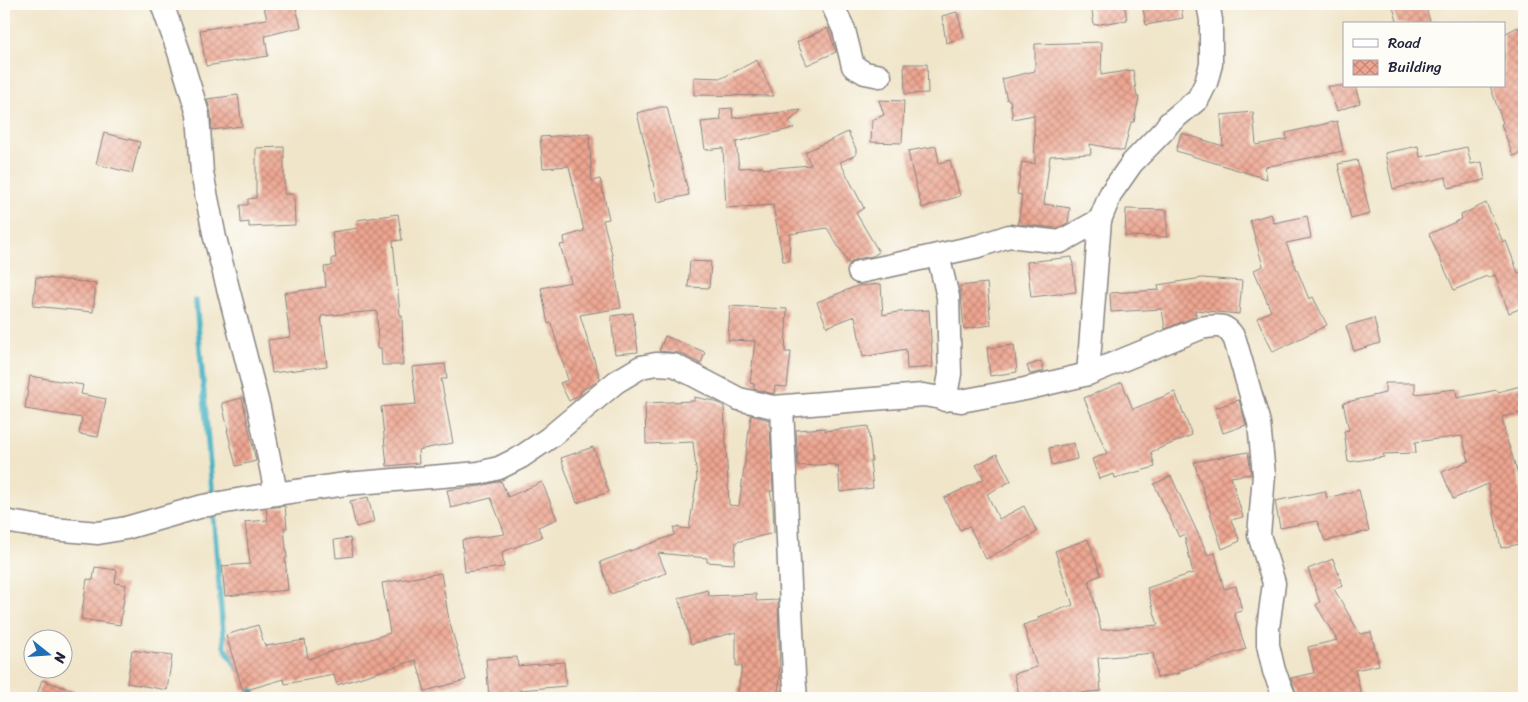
<svg xmlns="http://www.w3.org/2000/svg" width="1528" height="702" font-family="Sriracha,sans-serif">
<style>
.lines{fill:none;stroke-linecap:round;stroke-linejoin:round}
.stream{stroke:#45b1c3;stroke-width:5.5}
.building{fill:url(#building-cross-hatch)}
.minor-casing{stroke:#898482;stroke-width:25}
.minor{stroke:#fff;stroke-width:22}
</style>
<defs>
<pattern id="building-cross-hatch" width="8" height="8" patternUnits="userSpaceOnUse" patternTransform="scale(1.25)"><rect width="8" height="8" fill="#eea590"/><path d="M0 0l8 8M0 8l8-8" fill="none" stroke="#c08677"/></pattern>
</defs>
<rect width="100%" height="100%" fill="#fdfcf7"/>
<filter id="ink" filterUnits="userSpaceOnUse"><feTurbulence type="fractalNoise" baseFrequency=".02" numOctaves="2"/><feDisplacementMap in="SourceGraphic" scale="10" xChannelSelector="R" yChannelSelector="G"/><feConvolveMatrix kernelMatrix="1 2 1 2 8 2 1 2 1" color-interpolation-filters="sRGB"/></filter>
<filter id="wash" filterUnits="userSpaceOnUse"><feTurbulence type="fractalNoise" baseFrequency=".0096" numOctaves="4" result="noise"/><feDisplacementMap in="SourceGraphic" scale="20" xChannelSelector="R" yChannelSelector="G"/><feGaussianBlur stdDeviation="1.12" result="paint"/><feColorMatrix in="noise" values="0 0 0 0 0 0 0 0 0 0 0 0 0 0 0 0 0 1.4 0 .05"/><feComposite in="paint" operator="in"/></filter>
<g filter="url(#wash)">
<rect width="100%" height="100%" fill="#f0e5c9"/>
<g class="lines">
<g class="stream">
<polyline points="196,301 213,501"/>
<polyline points="213,510 224,646 238,669"/>
<polyline points="247,683 256,698"/>
</g>
</g>
<g id="blocks">
<g class="building">
<polygon points="263,4 295,4 301,27 265,36 268,56 206,66 200,30 267,19"/>
<polygon points="1091,4 1124,4 1127,20 1094,25"/>
<polygon points="1142,4 1180,4 1183,18 1146,25"/>
<polygon points="1392,4 1425,4 1430,21 1421,24 1398,24"/>
<polygon points="957,12 964,37 946,43 942,16"/>
<polygon points="1518,27 1524,39 1524,152 1513,156 1501,124 1503,123 1490,86 1504,86 1504,34"/>
<polygon points="828,28 836,52 807,65 797,42"/>
<polygon points="1102,42 1101,75 1133,70 1137,97 1139,97 1134,122 1131,122 1124,151 1090,144 1091,154 1050,156 1044,204 1070,208 1068,223 1057,228 1018,224 1022,195 1017,194 1022,162 1035,164 1034,115 1013,119 1010,100 1007,100 1002,79 1035,71 1035,44"/>
<polygon points="757,60 774,96 694,95 694,77 722,78"/>
<polygon points="904,64 927,64 928,93 905,94"/>
<polygon points="1328,86 1355,86 1360,103 1337,111"/>
<polygon points="238,95 242,126 212,130 211,113 207,99"/>
<polygon points="879,100 904,101 902,143 871,142 872,120 884,115"/>
<polygon points="661,107 667,107 689,195 657,202 648,157 637,113"/>
<polygon points="732,108 733,118 801,110 789,122 794,128 736,142 739,168 763,167 763,169 811,165 805,152 848,132 856,149 856,155 840,162 864,208 856,213 879,252 873,256 856,259 849,264 827,228 790,234 789,261 783,261 773,205 726,208 723,148 705,150 701,122 721,120 720,109"/>
<polygon points="1253,112 1256,145 1287,139 1286,133 1337,121 1343,151 1265,167 1267,179 1176,151 1181,133 1223,146 1221,115"/>
<polygon points="104,133 140,142 132,173 96,164"/>
<polygon points="589,134 592,181 600,179 609,219 603,220 612,254 621,308 580,315 600,379 592,385 580,391 581,394 569,401 560,383 568,380 551,323 548,324 541,288 571,282 560,245 565,244 564,237 584,231 569,166 543,168 540,137"/>
<polygon points="936,146 939,163 950,160 960,196 922,208 912,170 908,151"/>
<polygon points="1418,146 1420,157 1467,147 1471,164 1482,162 1485,180 1448,188 1446,177 1393,189 1385,153"/>
<polygon points="284,147 284,194 294,194 295,225 249,227 249,222 241,223 240,205 248,205 248,199 256,198 256,148"/>
<polygon points="1357,160 1370,214 1351,219 1338,164"/>
<polygon points="1486,203 1503,242 1506,241 1518,273 1524,271 1524,307 1509,313 1495,275 1488,278 1487,276 1454,290 1429,234 1462,219 1461,215"/>
<polygon points="1126,209 1167,210 1167,237 1125,236"/>
<polygon points="398,214 402,240 393,241 400,315 402,315 403,365 382,365 381,348 378,348 377,311 321,316 327,366 272,373 268,340 290,337 284,293 326,287 324,267 332,266 332,258 336,258 332,232 358,228 357,220"/>
<polygon points="1271,214 1274,223 1307,216 1311,238 1286,243 1309,299 1313,297 1327,325 1273,352 1257,318 1271,311 1254,270 1263,266 1250,220"/>
<polygon points="1072,257 1076,292 1031,297 1027,262"/>
<polygon points="690,261 711,262 709,288 688,287"/>
<polygon points="36,277 96,283 93,312 33,306"/>
<polygon points="1202,278 1242,281 1239,314 1195,310 1196,316 1165,329 1162,309 1111,312 1110,293 1159,290 1158,285"/>
<polygon points="987,283 991,325 964,329 960,286"/>
<polygon points="881,284 883,315 897,312 929,310 933,367 907,369 906,349 863,357 855,316 827,327 817,302 857,286"/>
<polygon points="730,306 787,309 785,352 791,352 787,387 775,386 774,394 754,389 754,384 750,383 755,341 728,340"/>
<polygon points="633,313 638,352 615,354 611,316"/>
<polygon points="1374,318 1380,343 1354,351 1346,326"/>
<polygon points="665,336 705,352 701,364 680,353 659,351"/>
<polygon points="1014,345 1017,372 990,376 987,348"/>
<polygon points="1041,361 1044,371 1030,374 1027,366"/>
<polygon points="445,364 447,379 441,379 453,443 418,450 419,463 387,466 381,407 416,404 412,367"/>
<polygon points="30,376 83,385 81,394 106,399 98,437 79,434 82,418 25,409"/>
<polygon points="1122,382 1133,409 1175,392 1192,435 1151,452 1155,467 1115,478 1114,474 1099,479 1092,459 1107,454 1084,398"/>
<polygon points="1385,383 1415,383 1415,394 1456,389 1457,398 1497,390 1498,392 1524,385 1524,412 1502,417 1506,437 1518,474 1524,509 1524,543 1501,548 1488,484 1453,499 1442,472 1469,461 1462,436 1415,442 1416,453 1383,454 1384,457 1348,462 1344,431 1349,430 1343,403 1385,393"/>
<polygon points="694,397 714,401 724,406 729,505 739,506 751,415 769,420 769,426 770,426 773,491 770,491 773,505 774,533 736,542 734,564 707,562 707,558 658,553 666,573 611,594 600,562 674,535 674,527 689,529 697,478 693,442 646,444 645,403 694,401"/>
<polygon points="242,398 256,461 236,466 227,430 228,430 222,403"/>
<polygon points="1239,400 1246,425 1223,433 1215,408"/>
<polygon points="868,426 872,461 870,461 873,488 840,492 838,465 835,466 835,464 798,466 796,430 825,428 825,431"/>
<polygon points="1074,443 1077,459 1052,465 1049,448"/>
<polygon points="593,447 609,492 577,503 561,458"/>
<polygon points="1248,452 1251,474 1231,477 1243,517 1231,520 1240,541 1222,549 1194,462"/>
<polygon points="997,454 1011,481 987,494 999,519 1024,506 1037,532 986,559 969,526 960,530 944,498 984,479 976,465"/>
<polygon points="1171,476 1208,555 1215,553 1224,589 1236,586 1242,611 1234,613 1246,649 1179,671 1180,673 1157,678 1153,653 1098,658 1101,691 1069,694 1057,698 1020,698 1014,674 1037,667 1023,625 1039,620 1038,617 1073,605 1055,551 1088,539 1101,575 1089,580 1101,630 1158,625 1147,588 1193,573 1184,534 1179,537 1154,484"/>
<polygon points="501,481 508,497 542,482 557,519 538,527 542,537 502,552 504,567 465,572 462,540 505,534 491,498 451,508 447,490 480,486"/>
<polygon points="1359,490 1369,531 1325,541 1317,521 1280,528 1275,501 1325,491 1327,498"/>
<polygon points="368,497 374,522 356,527 350,501"/>
<polygon points="285,506 287,528 284,528 287,558 285,558 288,590 225,596 222,566 250,564 245,522 268,520 266,508"/>
<polygon points="350,538 353,556 336,558 334,540"/>
<polygon points="1333,559 1343,586 1334,589 1360,634 1371,632 1379,665 1355,670 1362,698 1298,698 1291,678 1314,673 1308,647 1337,640 1316,605 1320,602 1308,569"/>
<polygon points="95,567 117,570 115,583 126,585 120,625 81,619 87,579 93,580"/>
<polygon points="441,573 449,620 466,680 425,691 416,660 337,685 334,675 285,684 284,679 243,691 226,635 258,625 265,646 305,640 308,659 390,633 382,583"/>
<polygon points="707,590 709,596 756,594 756,601 778,600 780,677 777,698 737,698 742,666 736,666 736,632 691,644 679,598"/>
<polygon points="132,650 172,656 167,690 127,683"/>
<polygon points="517,657 518,666 564,662 566,686 520,690 521,698 489,698 486,659"/>
<polygon points="42,680 89,696 88,698 36,698"/>
</g>
</g>
</g>
<g filter="url(#ink)">
<use href="#blocks" fill-opacity="0" stroke="#898482" stroke-width="1"/>
<g class="lines">
<g class="minor-casing">
<g id="minor">
<polyline points="162,4 179,52 198,114 202,173 215,238 259,408 276,493"/>
<polyline points="832,4 844,30 853,66 865,73 880,76"/>
<polyline points="938,255 948,297 950,374 945,400"/>
<polyline points="859,272 888,266 979,246 1009,236 1060,242 1100,220"/>
<polyline points="1088,374 1100,220 1111,193 1132,163 1164,130 1169,123 1198,99 1206,83 1211,64 1211,20 1208,4"/>
<polyline points="782,407 794,675 796,698"/>
<path d="M 4,521 L 53,529 L 98,533 L 126,528 L 203,506 L 254,497 L 346,484 L 479,473 L 499,468 L 521,457 L 549,438 L 616,382 L 641,367 L 656,364 L 674,365 L 739,399 L 773,407 L 923,395 L 961,401 L 1025,389 L 1088,374 L 1201,328 C 1217,325 1227,323 1235,340 L 1259,423 L 1264,475 L 1259,535 L 1274,583 L 1268,628 L 1268,645 L 1274,671 L 1285,698"/>
</g>
</g>
<use href="#minor" class="minor"/>
</g>
</g>
<rect width="1528" height="702" fill="none" stroke="#fdfcf7" stroke-width="20"/>
<rect x="1343" y="22" width="162" height="65" fill="#fdfcf7" stroke="#a5a5ac"/>
<rect x="1353" y="39" width="25" height="8" fill="#ffffff" stroke="#a5a5ac"/>
<text x="1388" y="48" font-size="15" fill="#22223b">Road</text>
<rect x="1353" y="60" width="25" height="15" fill="url(#building-cross-hatch)" stroke="#a5a5ac"/>
<text x="1388" y="72" font-size="15" fill="#22223b">Building</text>
<g transform="translate(48 654) rotate(107)"><circle r="24" fill="#fdfcf7" stroke="#a5a5ac"/>
<path d="M0-4L9 19L0 12L-9 19Z" fill="#1f6fb2"/>
<text y="-8" font-size="14" font-weight="bold" text-anchor="middle" fill="#22223b">N</text>
</g>
</svg>
